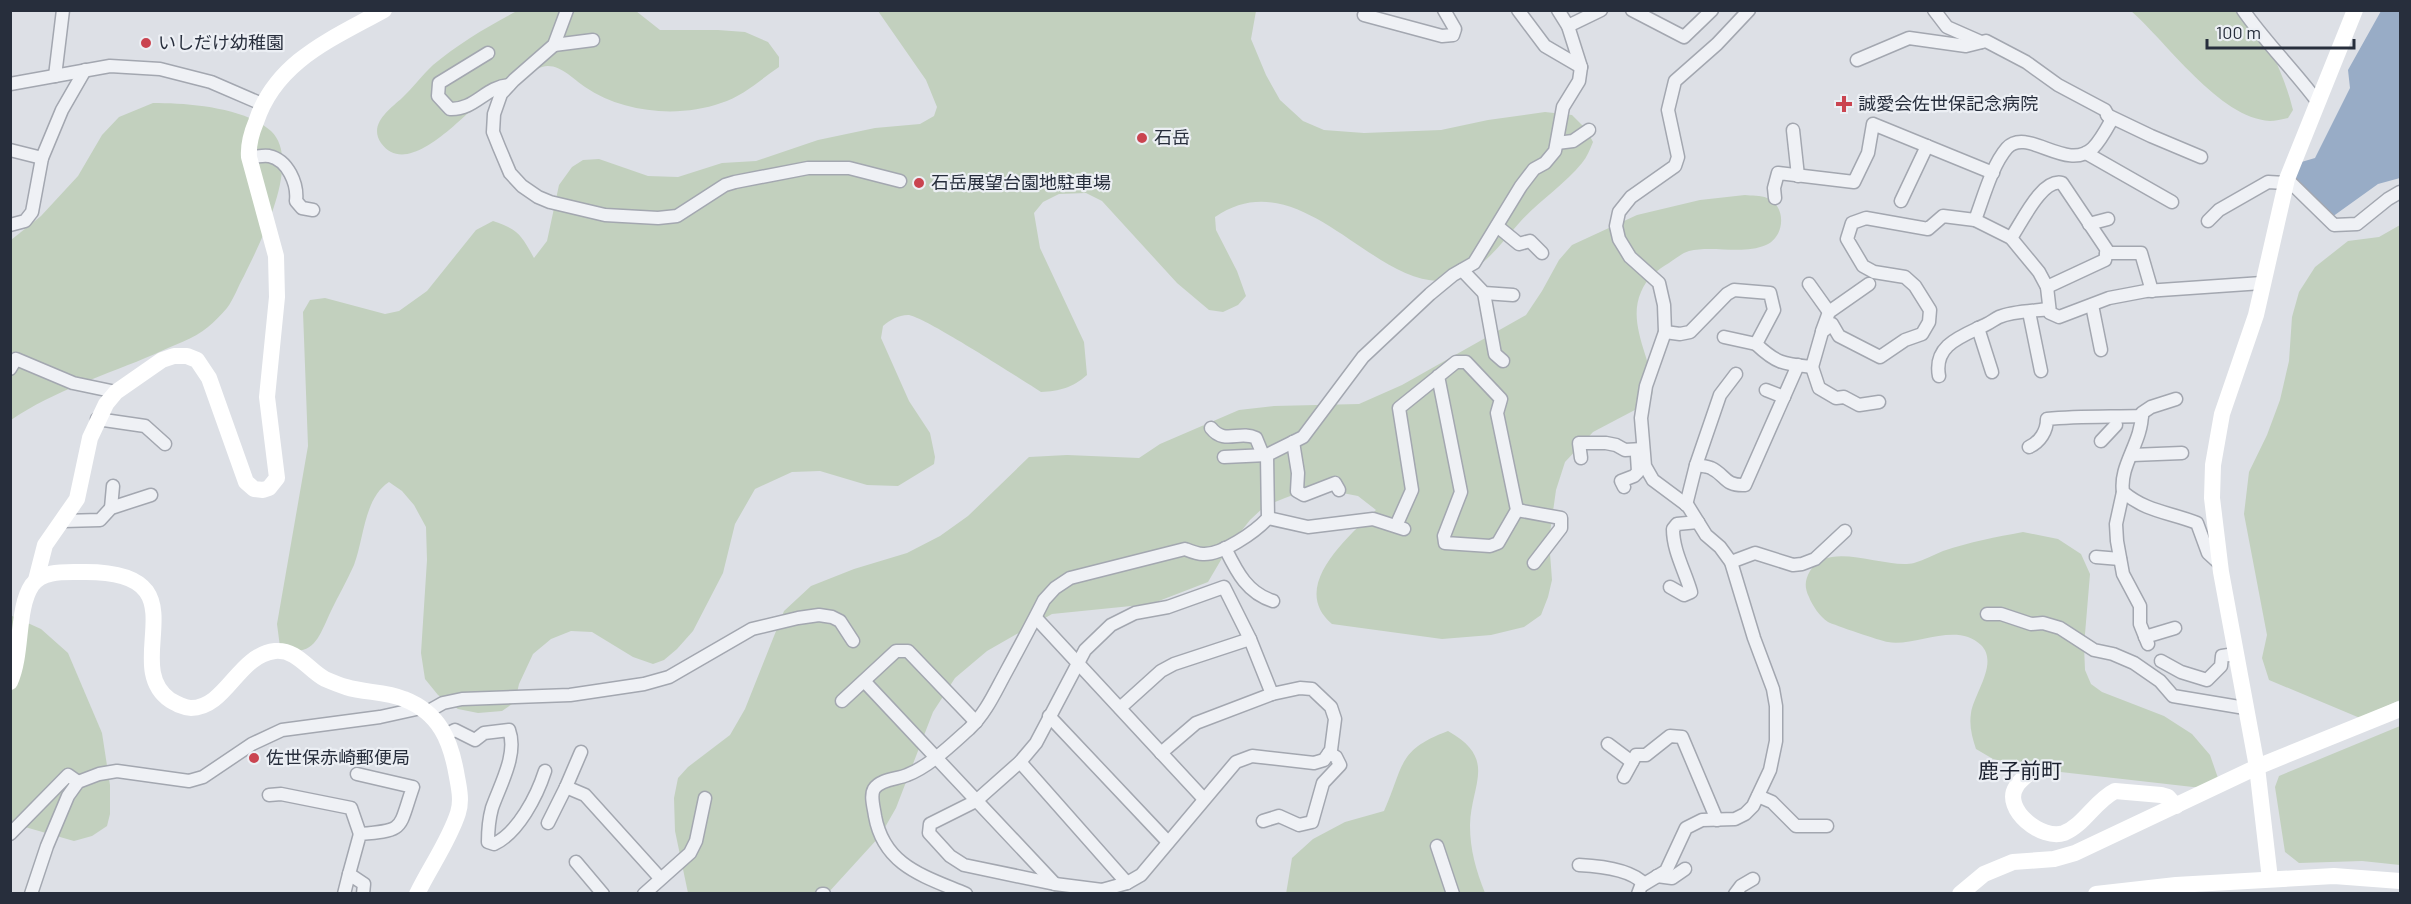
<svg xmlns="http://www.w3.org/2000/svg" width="2411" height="904" font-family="Barlow,'Noto Sans JP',sans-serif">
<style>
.green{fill:#c2d0be}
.water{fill:#98acc6}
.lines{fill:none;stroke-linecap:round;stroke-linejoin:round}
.street-casing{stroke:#a3a7b0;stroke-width:15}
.street{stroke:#eff1f5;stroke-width:12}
.secondary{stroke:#fff;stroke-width:16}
.poi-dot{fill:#ca4450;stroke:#eceff4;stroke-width:2}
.labels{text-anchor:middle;stroke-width:4.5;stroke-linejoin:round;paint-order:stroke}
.poi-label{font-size:18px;fill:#272e3c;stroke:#eceff4;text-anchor:start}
.quarter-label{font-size:21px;fill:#191f2d;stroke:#eceff4}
</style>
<rect width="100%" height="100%" fill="#dde0e6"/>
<g class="green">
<path d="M 517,11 L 636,11 L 660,30 L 718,30 L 745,32 L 768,42 L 779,57 L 779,67 C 760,80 743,96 721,103 C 679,118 623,113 585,87 C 573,79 558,62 542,67 C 523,73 505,84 489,95 C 467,110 409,182 381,143 C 368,124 390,109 402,98 C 413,88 422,75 433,65 C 458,44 488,26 517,11 Z"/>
<path d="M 878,11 L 1256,11 L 1251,39 L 1266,75 L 1280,100 L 1303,121 L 1324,130 L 1364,133 L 1441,130 L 1488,120 L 1545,112 L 1572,115 L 1586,129 L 1593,142 C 1590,149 1587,157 1582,163 C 1564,185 1539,201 1520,222 C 1502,242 1488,263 1464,275 C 1386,313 1308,153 1215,217 L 1216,230 L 1237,271 L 1246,296 L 1238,305 L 1223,312 L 1209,310 L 1177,283 L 1102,201 L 1086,193 L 1059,194 L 1043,202 L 1034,213 L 1040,248 L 1084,342 L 1087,375 C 1072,388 1060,391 1041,392 C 1022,380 922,315 908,315 C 898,315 890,320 883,326 L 881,338 L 909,401 L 930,433 L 935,457 L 934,464 L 898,486 L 867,485 L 820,471 L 792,472 L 755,489 L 735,524 L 723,573 L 693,631 L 677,649 L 664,660 L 653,664 L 633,657 L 592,632 L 571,631 L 551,639 L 533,654 L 519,684 L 515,702 L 502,711 L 478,713 L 458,709 L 438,695 L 425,679 L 421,653 L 427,560 L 426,527 L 414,505 L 402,491 L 389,482 C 364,498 364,539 354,565 C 347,581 338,596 331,611 C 319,636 314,660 280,647 L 277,624 L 308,446 L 303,312 L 310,300 L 325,298 L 385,314 L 399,311 L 427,291 L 476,230 L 493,221 C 519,230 521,235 534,258 L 547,241 L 559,185 L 572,167 L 583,160 L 599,159 L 648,176 L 678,177 L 722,163 L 756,161 L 818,140 L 875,128 L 920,124 L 934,116 L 937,107 L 926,80 Z"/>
<path d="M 2131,11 L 2248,11 C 2268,42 2284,74 2293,110 L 2288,118 C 2282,119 2275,121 2270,121 C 2219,118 2167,42 2131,11 Z"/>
<path d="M 153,103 C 187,103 244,107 271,131 C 303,161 259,245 244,276 C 238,286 234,299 227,308 C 221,315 214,322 208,327 C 194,339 171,346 155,354 C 106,375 55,390 11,420 L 11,240 L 41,216 L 78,176 L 102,135 L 119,117 Z"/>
<path d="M 1745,195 C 1751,196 1761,195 1767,198 C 1787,206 1785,237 1766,245 C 1743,255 1713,245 1689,251 C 1682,253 1675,259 1669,263 C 1658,269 1646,279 1641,292 C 1624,330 1663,374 1650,402 L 1593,432 L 1565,462 L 1556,490 L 1549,540 L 1552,580 L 1548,597 L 1541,615 L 1524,627 L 1491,635 L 1442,639 L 1332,624 C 1288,587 1349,536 1376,510 L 1358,496 L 1332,491 L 1309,489 L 1285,498 L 1265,506 L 1250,520 L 1228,548 L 1208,582 L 1151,604 L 1052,614 L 987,651 L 955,678 L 933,712 L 896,808 L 880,836 L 828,893 L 688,893 L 675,831 L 674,798 L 678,778 L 688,767 L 730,735 L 745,709 L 784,611 L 811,586 L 854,569 L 907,553 L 940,536 L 968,516 L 1029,457 L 1067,455 L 1139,458 L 1160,444 L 1239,410 L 1274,406 L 1359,404 L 1402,385 L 1526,315 L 1542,291 L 1559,260 L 1572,245 L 1637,215 L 1700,200 Z"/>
<polygon points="2400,225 2400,700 2360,718 2269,680 2262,658 2267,635 2244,514 2249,472 2267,435 2280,400 2289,361 2292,317 2299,292 2315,267 2348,241 2379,237"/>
<path d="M 2023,532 L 2058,539 L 2081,554 L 2090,574 L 2084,646 L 2085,670 L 2091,684 L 2102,692 L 2164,716 L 2192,734 L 2210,755 L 2218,778 L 2214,787 L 2193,787 L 2043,770 L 1993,759 L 1976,749 C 1972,737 1969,726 1971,713 C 1974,693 1999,663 1981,645 C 1957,621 1915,647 1888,642 C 1881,641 1834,625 1828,622 C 1820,617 1812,605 1809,597 C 1804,587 1805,580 1810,571 C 1828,539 1887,570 1914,563 C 1924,560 1933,555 1943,551 C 1970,542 1996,537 2023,532 Z"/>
<polygon points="10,615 41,629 68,653 102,733 110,785 110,814 107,826 92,836 74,841 11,823"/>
<polygon points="2400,726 2400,865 2362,861 2299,863 2285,852 2275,787 2279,776"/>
<path d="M 1448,731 C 1498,759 1471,784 1470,825 C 1470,850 1476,870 1485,893 L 1286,894 L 1292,858 L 1313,839 L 1345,822 L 1384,811 C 1404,766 1397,750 1448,731 Z"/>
</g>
<polygon class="water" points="2381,11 2400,11 2400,178 2378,184 2332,217 2292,177 2298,163 2315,158 2350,88 2348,70"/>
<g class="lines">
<g class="street-casing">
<g id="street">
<polyline points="567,10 554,45 514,80 501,94 494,114 493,132 499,147 510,173 522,186 538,197 550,202 605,215 658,218 677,216 725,185 735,182 808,168 849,168 900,181"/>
<polyline points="1518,10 1545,46 1581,67"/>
<polyline points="1632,10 1684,37 1712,10"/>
<polyline points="1934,10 1947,27 1981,42"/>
<path d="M 2243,10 C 2266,43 2294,70 2317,101"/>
<polyline points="1364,15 1442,36 1453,35 1455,29 1444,10"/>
<polyline points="1568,26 1601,10"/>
<polyline points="554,45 593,40"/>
<path d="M 488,53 L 439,83 L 438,96 L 450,109 C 475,110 485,87 509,85"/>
<path d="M 1857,60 L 1909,38 L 1966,46 L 1986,41 L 2026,62 L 2058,85 L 2105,110 L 2111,121 C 2106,130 2100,141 2093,148 C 2067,173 2027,126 2007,148 C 1992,165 1983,199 1975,220"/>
<polyline points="55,76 63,10"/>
<polyline points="10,84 110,66 160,69 211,82 262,104"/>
<polyline points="2107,115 2151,136 2201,157"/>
<polyline points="1793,130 1798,176"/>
<polyline points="1557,143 1573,141 1589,130"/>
<polyline points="10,150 42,158"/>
<polyline points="2086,153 2172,202"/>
<path d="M 249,157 C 256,157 263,155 269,156 C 288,160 298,184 296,201 L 302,208 L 313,210"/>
<polyline points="2287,179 2334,225 2357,224 2388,199 2400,192"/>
<polyline points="1775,198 1774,188 1778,173 1854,182 1868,153 1873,124 1993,173"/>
<polyline points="1901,201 1927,146"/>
<polyline points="2208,221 2219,210 2268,182 2285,183"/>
<polyline points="2089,224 2108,219"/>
<polyline points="10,225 25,221 32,212 42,158 62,110 85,70"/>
<polyline points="1497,226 1519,244 1530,241 1542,253"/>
<path d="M 2011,238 C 2022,222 2042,178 2062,183 L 2107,250 L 2105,260 L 2047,287"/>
<polyline points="2106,253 2141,253 2152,291"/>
<polyline points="1462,270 1484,293 1513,295"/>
<polyline points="1809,284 1829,312"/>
<polyline points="1484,293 1495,354 1503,361"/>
<polyline points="2092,305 2101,350"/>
<polyline points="2029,312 2041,371"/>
<polyline points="1978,328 1992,372"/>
<polyline points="1822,331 1829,312 1869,284"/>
<path d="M 1665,332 L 1680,334 L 1690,332 L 1727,294 L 1734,290 L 1770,293 L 1774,310 L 1756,344 C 1777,364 1784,364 1812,367 L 1822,332 L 1832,324 L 1839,336 L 1880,357 L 1905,340 L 1922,334 L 1929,322 L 1930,310 L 1915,286 L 1905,277 L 1874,272 L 1863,266 L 1847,239 L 1852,223 L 1866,218 L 1928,229 L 1943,216 L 1975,220 L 2011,238 L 2039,272 L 2047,287 L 2050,313 L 2059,317 L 2109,298 L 2146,291 L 2262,283"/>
<polyline points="1724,337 1756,344"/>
<polyline points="1812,367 1819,388 1836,398 1844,397 1859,405 1879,402"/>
<polyline points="10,369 16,359 73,383 116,392"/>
<path d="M 1939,376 C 1933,344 1963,336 1987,324 C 1991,322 1995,319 1999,317 C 2013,311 2034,311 2049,309"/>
<polyline points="1766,390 1784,397"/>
<path d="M 2176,399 L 2151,407 L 2142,413 C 2142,443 2119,465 2123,492 C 2147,512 2169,512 2197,523 L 2208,553 L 2220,564"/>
<polyline points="97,419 145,426 165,444"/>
<path d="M 1211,428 C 1224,445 1240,430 1256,438 L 1263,455"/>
<polyline points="2101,441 2116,425"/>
<polyline points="1293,442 1298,473 1297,491 1304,495 1335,483 1339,490"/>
<path d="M 2029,447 C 2040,442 2047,431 2047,419 C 2078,416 2110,417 2142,416"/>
<polyline points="2132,455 2182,453"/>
<polyline points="1224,457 1267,455"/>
<polyline points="1581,458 1579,443 1606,443 1616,445 1625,450 1643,449"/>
<polyline points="1696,465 1720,395 1736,374"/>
<polyline points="1624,487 1621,481 1634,476 1638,472 1637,456"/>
<polyline points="2123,492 2116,524 2117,541 2123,574 2140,606 2140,624 2148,644"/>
<path d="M 1686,505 L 1696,465 C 1700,466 1707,466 1711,468 C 1726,475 1724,486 1745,485 L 1798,365"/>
<polyline points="111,508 113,486"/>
<polyline points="1517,510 1561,518 1561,528 1534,563"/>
<polyline points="1268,518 1308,527 1373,519 1404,529"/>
<polyline points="63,521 100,520 111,508 151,495"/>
<polyline points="1396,526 1412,490 1399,408 1456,362 1466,362 1501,399 1497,413 1517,510 1498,543 1490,546 1445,543 1444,536 1461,492 1438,376"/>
<path d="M 1225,548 C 1237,572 1247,593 1273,601"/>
<polyline points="2096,557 2120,559"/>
<polyline points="1731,562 1755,553 1793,565 1802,564 1815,559 1845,531"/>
<polygon points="1224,587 1250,639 1272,694 1300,688 1312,689 1331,707 1335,719 1331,750 1324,760 1314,763 1252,756 1236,762 1141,875 1127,883 1102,890 1055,884 964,865 950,856 929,833 930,824 976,801 1020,762 1036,743 1085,650 1111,625 1135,613 1168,607"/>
<path d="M 1670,587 L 1684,595 L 1691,592 C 1685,571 1673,551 1673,529 L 1677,524 L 1698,522"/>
<polyline points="1987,614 2001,614 2031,624 2043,623 2060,628 2094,650 2113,654 2134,663 2160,681 2173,696 2245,708"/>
<polyline points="1036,618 1203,798"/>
<polyline points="2145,637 2175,628"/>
<polyline points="2161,661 2181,672 2207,680 2221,666 2222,656 2235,654"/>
<polyline points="864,681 1055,884"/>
<polyline points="842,701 896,651 908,651 976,722"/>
<polyline points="1120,708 1161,671 1174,664 1250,639"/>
<polyline points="427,712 443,703 462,699 570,695 644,684 669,677 752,629 798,618 819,615 832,617 840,621 853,641"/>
<polyline points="1049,716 1168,842"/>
<path d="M 445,735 L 455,730 L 475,740 L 484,733 L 509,730 C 518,754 500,785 492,808 C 489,819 488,831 488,842 L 494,844 C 518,833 537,796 545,771"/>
<polyline points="1608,744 1632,762"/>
<polyline points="581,752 566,787 585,795 660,878"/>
<polyline points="1161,753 1196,723 1272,694"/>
<polyline points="1020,762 1127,883"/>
<polyline points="1624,777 1636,755 1646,755 1670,736 1682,737 1717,820"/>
<polyline points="269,795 281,794 351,808 360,834"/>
<polyline points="1758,796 1772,802 1796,826 1827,826"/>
<polyline points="1263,821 1279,816 1299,825 1312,822 1323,783 1340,765 1336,757 1329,753"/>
<polyline points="548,823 566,787"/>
<polyline points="10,834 68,775 78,782"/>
<polyline points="1437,846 1453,894"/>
<polyline points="576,862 603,894"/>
<path d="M 1579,865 C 1599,866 1631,869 1644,884"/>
<path d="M 349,874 L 360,834 C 406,830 398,830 413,787 L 357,774"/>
<polyline points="1657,876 1672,878 1685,869"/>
<polyline points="31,894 47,846 68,796 78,782 99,774 117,771 189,781 203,777 252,744 282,730 380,717 421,708"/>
<polyline points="344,894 349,874 364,884 363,894"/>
<polyline points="644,894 690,853 696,841 705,798"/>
<polyline points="822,894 824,894"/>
<path d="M 966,894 C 924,876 884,866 875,816 C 874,808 870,796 874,789 C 880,779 898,779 907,775 C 930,766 951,745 969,729 C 986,713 995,692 1006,672 C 1019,648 1032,624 1044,600 L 1055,588 L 1070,578 L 1185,549 C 1190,551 1197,554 1203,554 C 1222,555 1255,532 1268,518 L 1267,455 L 1303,437 L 1363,357 L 1430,294 L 1453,275 L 1474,263 L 1521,186 L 1534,169 L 1545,163 L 1555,151 L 1563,107 L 1579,81 L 1581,67 L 1568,26 L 1558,10"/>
<polyline points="1638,894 1641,886 1666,871 1686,828 1702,820 1735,819 1745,814 1753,806 1770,770 1776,741 1776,706 1773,689 1754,638 1731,562 1720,547 1706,535 1688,506 1653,480 1645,466 1641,418 1646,386 1665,332 1664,305 1659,283 1630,257 1619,239 1616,226 1619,212 1631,197 1675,166 1678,157 1668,110 1675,81 1717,44 1749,10"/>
<polyline points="1735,894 1741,886 1753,879"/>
</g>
</g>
<use href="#street" class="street"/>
<g class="secondary">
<path d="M 36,580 L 45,545 L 77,499 L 90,438 L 106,404 L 116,392 L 162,360 L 174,356 L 187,356 L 197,360 L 209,378 L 246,482 L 254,489 L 263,490 L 269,488 L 277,478 L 267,397 L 277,297 L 276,256 L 249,157 C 248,144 251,134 256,122 C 276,61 332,39 384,10"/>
<path d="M 10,682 C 23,653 16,609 32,585 C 42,571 62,572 78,572 C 210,568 117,663 170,700 C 177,704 184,708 191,708 C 226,708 238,655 275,651 C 297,649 308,670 325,679 C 332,682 339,685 346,687 C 365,693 385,691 404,699 C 440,713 451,741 457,777 C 459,788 462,801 458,813 C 449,841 430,867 417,894"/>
<path d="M 2029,773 C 2025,777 2018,782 2016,787 C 2002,809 2042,841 2064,833 C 2084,825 2095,801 2115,791 L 2161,795 L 2168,797 L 2176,806"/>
<polyline points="2270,879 2257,767 2221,572 2212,498 2213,465 2222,414 2256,315 2287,179 2355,10"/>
<polyline points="1960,894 1984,874 2013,862 2054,859 2075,853 2257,767 2400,709"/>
<polyline points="2096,894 2176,885 2334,876 2400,881"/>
</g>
</g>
<g class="poi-dot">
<circle cx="146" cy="43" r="6"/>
<path d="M1841 95h6v6h6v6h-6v6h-6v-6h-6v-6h6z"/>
<circle cx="1142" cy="138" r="6"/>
<circle cx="919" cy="183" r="6"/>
<circle cx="254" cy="758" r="6"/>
</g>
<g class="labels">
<g class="poi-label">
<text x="158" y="49">いしだけ幼稚園</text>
<text x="1858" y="110">誠愛会佐世保記念病院</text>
<text x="1154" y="144">石岳</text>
<text x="931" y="189">石岳展望台園地駐車場</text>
<text x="266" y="764">佐世保赤崎郵便局</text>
</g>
<g class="quarter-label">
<text x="2020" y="778">鹿子前町</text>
</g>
</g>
<rect width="2411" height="904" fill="none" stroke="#272e3c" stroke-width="24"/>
<path d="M2207 39v9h147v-9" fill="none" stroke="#272e3c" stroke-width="3"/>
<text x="2216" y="39" font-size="18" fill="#272e3c" stroke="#eceff4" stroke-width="4.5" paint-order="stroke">100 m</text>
</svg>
